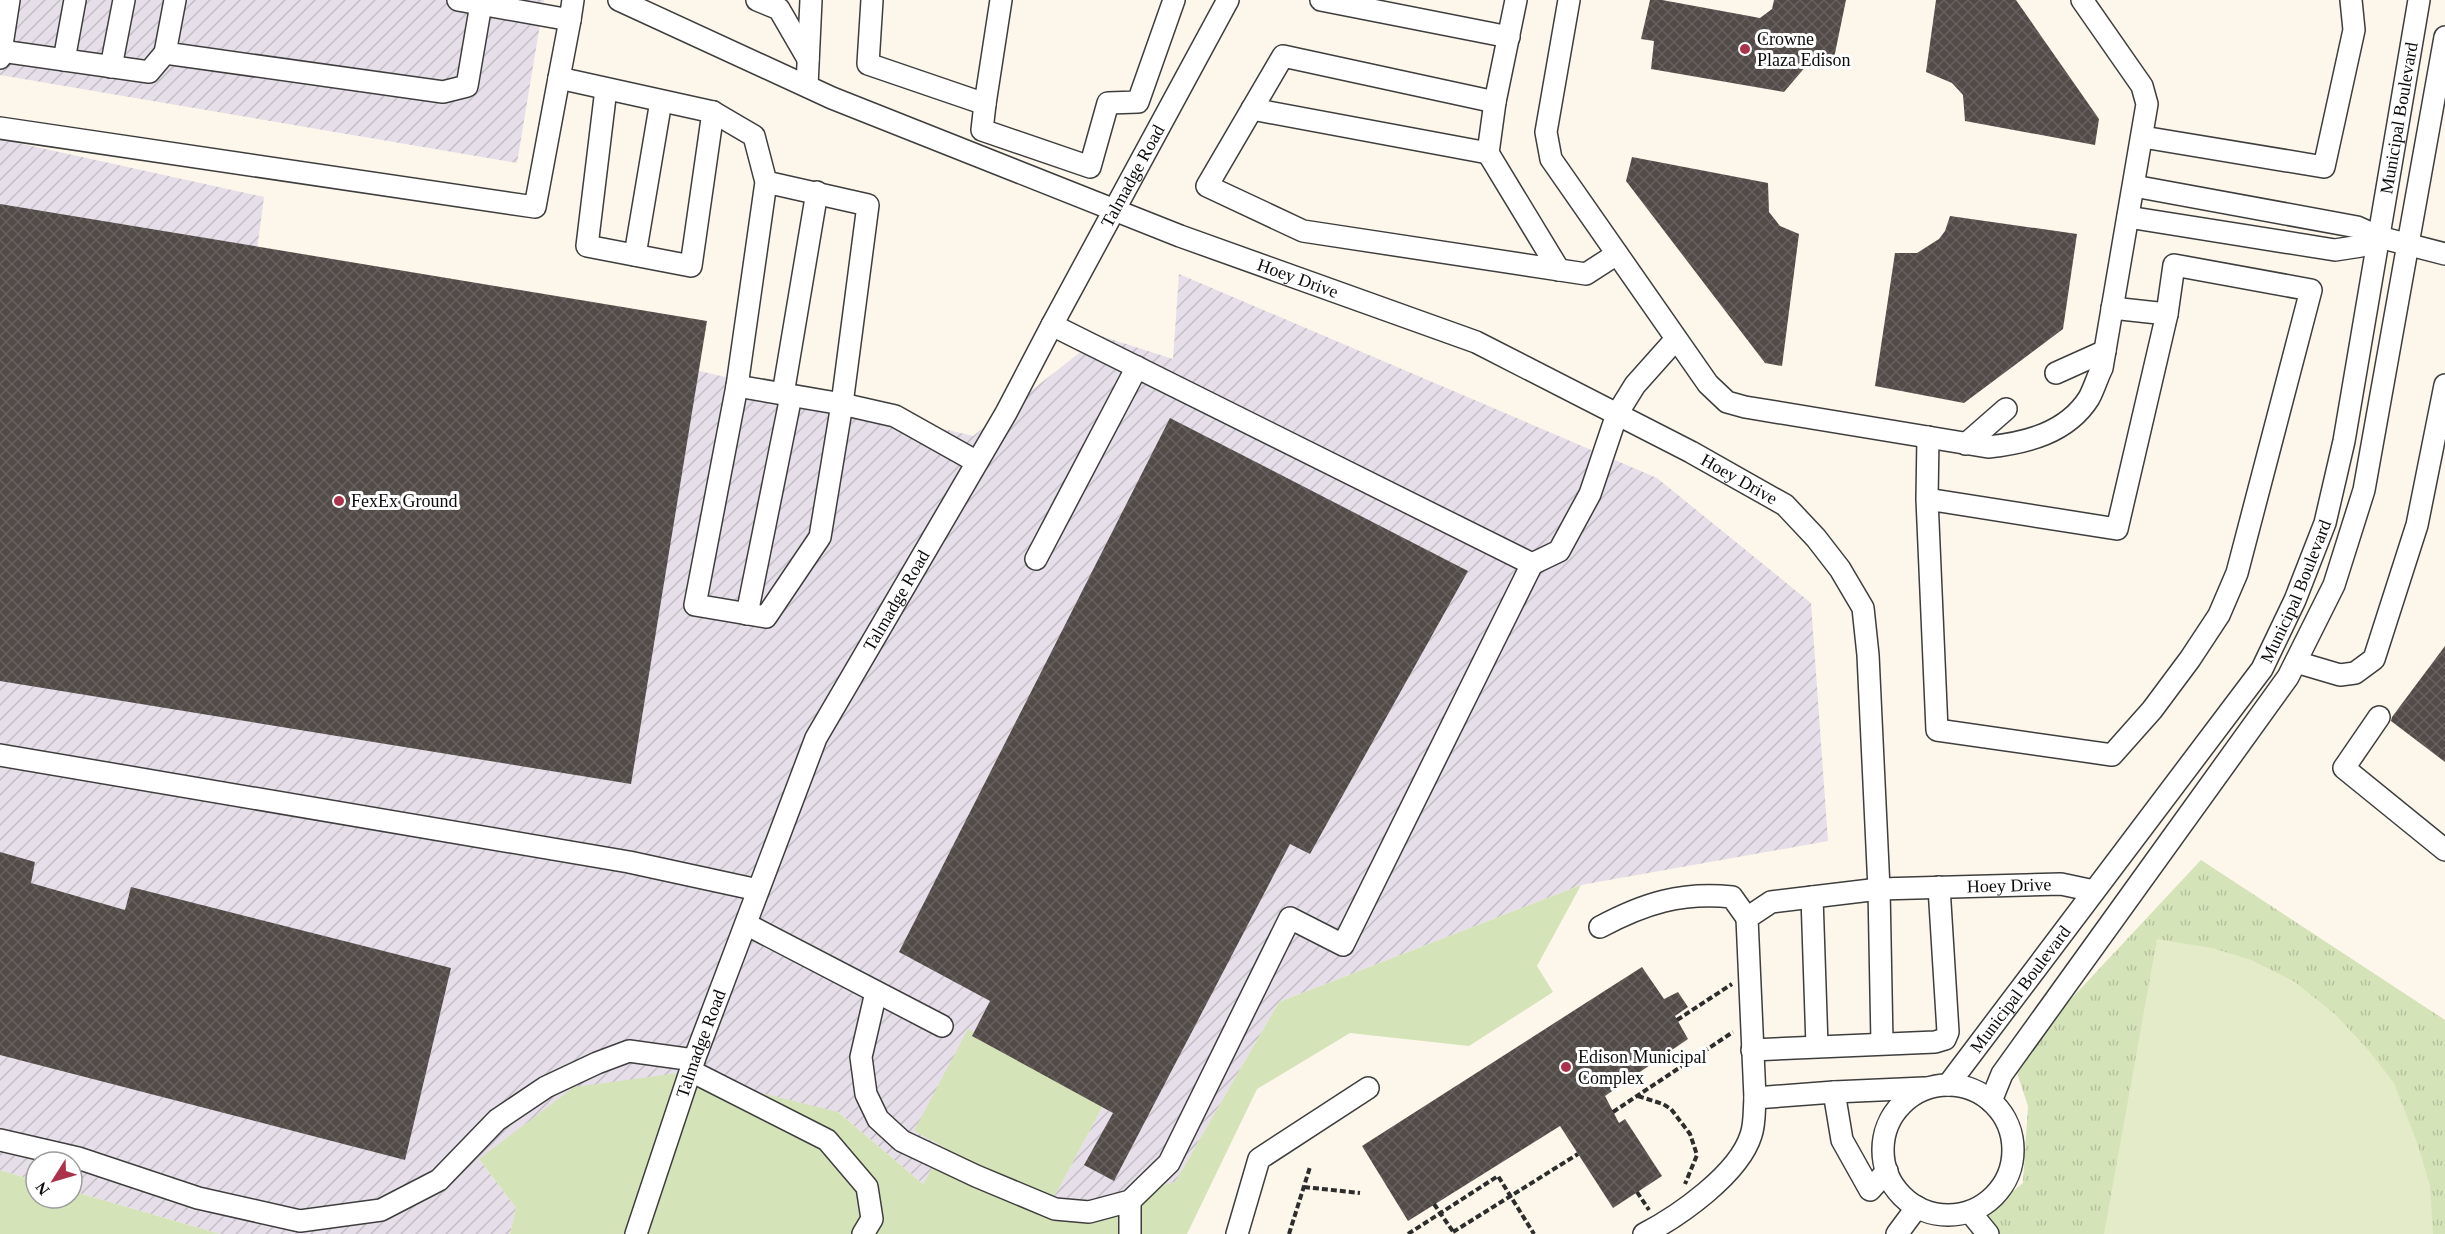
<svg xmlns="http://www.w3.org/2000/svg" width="2445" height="1234" font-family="Georgia,serif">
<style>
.industrial{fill:url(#industrial-furrows)}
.grass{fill:#d5e3b9}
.park{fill:url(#park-tufts)}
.pitch{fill:#e4ebc9}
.building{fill:url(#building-cross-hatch)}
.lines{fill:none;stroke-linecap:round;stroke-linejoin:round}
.minor-casing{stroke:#3e3e3e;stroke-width:24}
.path{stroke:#2d2d2d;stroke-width:4;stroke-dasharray:6 3;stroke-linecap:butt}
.minor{stroke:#fff;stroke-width:21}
.poi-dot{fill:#aa334b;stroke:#fff;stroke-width:2}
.labels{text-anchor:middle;stroke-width:6;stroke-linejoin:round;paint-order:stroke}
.poi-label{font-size:18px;fill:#0b0b0b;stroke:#fff;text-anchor:start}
.street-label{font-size:18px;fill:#0b0b0b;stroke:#fff}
</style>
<defs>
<pattern id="industrial-furrows" width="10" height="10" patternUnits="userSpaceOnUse" patternTransform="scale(1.5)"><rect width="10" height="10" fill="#e6dfe9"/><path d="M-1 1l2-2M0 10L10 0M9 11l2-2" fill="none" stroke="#c4bec6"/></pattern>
<pattern id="park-tufts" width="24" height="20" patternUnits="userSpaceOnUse" patternTransform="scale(1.5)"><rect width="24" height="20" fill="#d5e3b9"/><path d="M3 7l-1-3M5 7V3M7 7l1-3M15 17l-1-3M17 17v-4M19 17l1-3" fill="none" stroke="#b6c19e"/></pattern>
<pattern id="building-cross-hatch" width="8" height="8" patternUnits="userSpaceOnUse" patternTransform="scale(1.5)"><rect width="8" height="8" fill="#524b48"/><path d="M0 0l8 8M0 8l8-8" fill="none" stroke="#66605e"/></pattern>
</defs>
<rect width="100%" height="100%" fill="#fdf6ea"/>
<g class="industrial">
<polygon points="0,0 544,0 517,163 0,75"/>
<polygon points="0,139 264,197 255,265 973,436 1101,336 1173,359 1179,274 1657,478 1811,603 1828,841 1581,885 1279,1002 1175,1182 1044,1215 1104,1104 914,1131 944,1147 923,1184 838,1112 479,1159 516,1208 510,1234 220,1234 72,1191 72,1162 36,1162 36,1181 0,1170"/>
</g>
<g class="grass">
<polygon points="1581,885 1537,966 1553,992 1469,1046 1350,1033 1257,1089 1187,1234 510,1234 516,1208 479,1159 574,1087 679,1073 838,1112 923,1184 944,1147 914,1131 968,1029 1104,1104 1045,1214 1175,1182 1279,1002"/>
<polygon points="0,1170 36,1181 36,1198 72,1198 72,1191 220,1234 0,1234"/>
</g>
<polygon class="park" points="2201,860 2445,1020 2445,1234 1971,1234 1976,1221 2023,1183 2028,1106 2013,1061"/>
<polygon class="pitch" points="2157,939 2212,948 2251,960 2295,982 2336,1015 2370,1052 2394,1083 2418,1145 2430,1186 2433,1234 2104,1234"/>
<g class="building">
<polygon points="1650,0 1662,0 1760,18 1772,9 1774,0 1846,0 1834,58 1823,57 1807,65 1784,92 1651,69 1654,41 1641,39"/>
<polygon points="1936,0 2016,0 2099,119 2095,145 1965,121 1963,95 1952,83 1926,72"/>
<polygon points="1632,157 1768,183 1769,212 1780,226 1799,234 1782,366 1765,363 1626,181"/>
<polygon points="0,204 707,321 631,784 0,681"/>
<polygon points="1950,216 2077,234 2063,329 1964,403 1875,386 1895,253 1917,253 1939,239 1945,231"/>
<polygon points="1170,418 1468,571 1310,854 1290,844 1114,1181 1084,1165 1113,1113 972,1036 990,1001 899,952"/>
<polygon points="2445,646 2445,762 2391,721 2392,717"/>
<polygon points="0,852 35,862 31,883 125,910 131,887 451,968 405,1160 0,1055"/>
<polygon points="1642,967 1664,999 1678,992 1688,1007 1675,1016 1688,1039 1605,1096 1619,1123 1625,1119 1662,1176 1613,1208 1560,1126 1408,1221 1362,1146"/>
</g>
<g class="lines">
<g class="minor-casing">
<g id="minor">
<polyline points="175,0 165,53 443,92 467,86 481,4"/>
<polyline points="458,0 570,20 573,0"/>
<path id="s1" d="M 619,0 L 832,98 L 1180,236 L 1476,342 L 1691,452 L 1785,505 L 1816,538 L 1840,569 L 1863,608 L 1868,655 L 1879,889 L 2061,884 L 2094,891"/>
<polyline points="757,0 779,9 808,59"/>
<polyline points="872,0 868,64 985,104 1001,0"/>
<polyline points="1321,0 1509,37"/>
<polyline points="1516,0 1495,102 1488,153 1559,270"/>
<path d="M 1569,0 L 1546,132 L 1551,159 L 1708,384 L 1727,402 L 1745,407 L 1988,447 C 2026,443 2067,433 2089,398 C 2094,389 2097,378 2102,368 L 2147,104 L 2142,86 L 2082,0"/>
<polyline points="570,20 559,78 713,112 754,136 766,182 737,386 695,605 766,617 820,537 842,404 868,205 766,182"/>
<polyline points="1,51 149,72 165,53"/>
<polyline points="0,58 9,0"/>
<polyline points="64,60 75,0"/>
<polyline points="111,67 124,0"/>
<polyline points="807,86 811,0"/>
<polyline points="606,89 587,246 691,266 713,112"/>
<polyline points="1495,102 1283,56 1207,186 1303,231 1586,274 1617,254"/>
<polyline points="985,104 982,130 1090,167 1108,103 1138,102 1174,0"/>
<polyline points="1252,109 1488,153"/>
<polyline points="0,128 535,207 559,78"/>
<polyline points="2143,137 2324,167 2354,30 2351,0"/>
<polyline points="2134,186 2357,227 2379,237 2445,254"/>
<polyline points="2128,217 2335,250 2361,246 2379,237"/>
<polyline points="635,255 661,101"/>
<polyline points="2112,308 2167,314"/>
<polyline points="2056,373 2105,351"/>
<polyline points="737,386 842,404 895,416 977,462"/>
<polyline points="783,394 817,192"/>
<polyline points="1966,444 2006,409"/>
<polyline points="1927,499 1937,730 2112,755 2152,710 2190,659 2219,615 2237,573 2311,290 2174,265 2167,314 2117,529 1927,499 1928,437"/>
<polyline points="1036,559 1137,367"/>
<polyline points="1532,564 1559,551 1590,494 1617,414 1635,385 1676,339"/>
<polyline points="747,614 791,396"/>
<polyline points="2296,662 2340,675 2355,673 2374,659 2417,525 2445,385"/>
<polyline points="2379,717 2344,768 2445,850"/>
<polyline points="0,755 629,862 758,890"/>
<polyline points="1812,897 1817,1046"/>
<polyline points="746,924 942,1026"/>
<path d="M 1600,927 C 1645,903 1681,892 1732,897 L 1747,918"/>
<polyline points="876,992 861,1057 866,1094 878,1119 902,1141 976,1176 1055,1209 1089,1212 1130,1201 1169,1163 1290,918 1343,945 1532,564 1052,325"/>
<polyline points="1752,1050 1935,1042 1945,1039 1948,1032 1939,887"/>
<polyline points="691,1071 827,1140 867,1187 872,1219 863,1234"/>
<path id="s2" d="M 1948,1085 L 2262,669 L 2295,600 L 2325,523 L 2344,441 L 2419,0"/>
<circle cx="1948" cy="1150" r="65"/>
<polyline points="1834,1092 1842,1140 1870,1190 1887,1171"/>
<polyline points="1755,1098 1747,918 1771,902 1879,889 1882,1043"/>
<polyline points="1991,1101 2002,1074 2288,677 2334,585 2364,490 2445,37"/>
<polyline points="0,1140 78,1158 198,1198 300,1221 381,1210 439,1180 497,1120 546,1087 597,1063 629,1051 694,1060"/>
<polyline points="1970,1212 1988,1234"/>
<path id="s3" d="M 636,1234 L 694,1060 L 816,738 L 1006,413 L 1052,325 L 1228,0"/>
<polyline points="1130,1234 1130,1201"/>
<polyline points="1237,1234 1259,1159 1368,1088"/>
<path d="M 1644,1234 C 1679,1216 1739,1174 1751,1135 C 1755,1124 1754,1110 1755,1098 L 1834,1092 L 1924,1088"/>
<polyline points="1897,1234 1917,1207"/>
</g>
</g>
<g class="path">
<polyline points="1677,1020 1732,984"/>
<polyline points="1638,1096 1663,1104 1671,1109 1690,1134 1697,1155 1685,1184"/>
<polyline points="1613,1112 1733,1032"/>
<polyline points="1304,1187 1360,1193"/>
<polyline points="1637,1192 1649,1210"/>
<polyline points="1434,1204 1454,1233"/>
<polyline points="1453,1232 1578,1154"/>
<polyline points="1289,1234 1310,1167"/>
<polyline points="1408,1234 1498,1176 1534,1234"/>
</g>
<use href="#minor" class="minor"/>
</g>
<g class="poi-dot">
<circle cx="1745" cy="49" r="6"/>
<circle cx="339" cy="501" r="6"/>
<circle cx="1566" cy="1067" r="6"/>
</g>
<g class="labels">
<g class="poi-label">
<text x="1757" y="45">Crowne<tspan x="1757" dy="21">Plaza Edison</tspan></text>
<text x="351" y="507">FexEx Ground</text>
<text x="1578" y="1063">Edison Municipal<tspan x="1578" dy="21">Complex</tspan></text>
</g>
<g class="street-label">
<text dy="6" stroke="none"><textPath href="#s2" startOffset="1092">Municipal Boulevard</textPath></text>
<text dy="6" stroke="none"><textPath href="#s3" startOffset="1173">Talmadge Road</textPath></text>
<text dy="6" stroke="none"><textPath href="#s1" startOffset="734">Hoey Drive</textPath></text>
<text dy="6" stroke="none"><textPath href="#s1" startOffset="1220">Hoey Drive</textPath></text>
<text dy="6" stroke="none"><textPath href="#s2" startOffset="606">Municipal Boulevard</textPath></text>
<text dy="6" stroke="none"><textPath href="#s3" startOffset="687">Talmadge Road</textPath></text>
<text dy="6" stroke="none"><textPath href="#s1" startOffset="1814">Hoey Drive</textPath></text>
<text dy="6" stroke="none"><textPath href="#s2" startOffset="120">Municipal Boulevard</textPath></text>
<text dy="6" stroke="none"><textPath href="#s3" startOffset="201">Talmadge Road</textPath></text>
</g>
</g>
<g transform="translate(54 1180) rotate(233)"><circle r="28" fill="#ffffff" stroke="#9d9d9d" stroke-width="1.5"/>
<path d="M0-4.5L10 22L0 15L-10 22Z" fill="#aa334b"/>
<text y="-9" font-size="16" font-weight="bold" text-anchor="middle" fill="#0b0b0b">N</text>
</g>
</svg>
